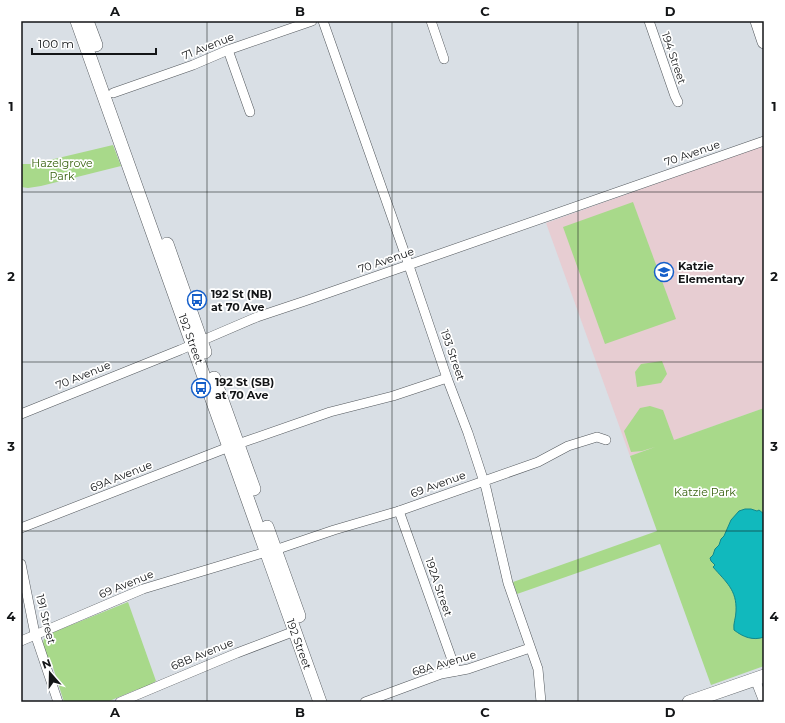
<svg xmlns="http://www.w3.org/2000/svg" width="785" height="723" font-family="Montserrat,sans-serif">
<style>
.education{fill:#e7cdd2}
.green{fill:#a8d98a}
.water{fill:#11b9bd;stroke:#12888b}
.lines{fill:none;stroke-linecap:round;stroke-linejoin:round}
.street-casing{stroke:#52575c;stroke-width:10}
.secondary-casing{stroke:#52575c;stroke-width:14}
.street{stroke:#fff;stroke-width:9}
.secondary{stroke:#fff;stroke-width:13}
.grid{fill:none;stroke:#131517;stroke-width:1;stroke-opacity:0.55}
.labels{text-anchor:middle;stroke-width:3.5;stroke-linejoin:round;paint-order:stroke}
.street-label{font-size:11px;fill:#131517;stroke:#fff}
.park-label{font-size:11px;fill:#36610d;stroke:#fff}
.poi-label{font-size:11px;font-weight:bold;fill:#131517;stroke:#fff;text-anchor:start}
.neatline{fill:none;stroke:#131517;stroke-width:1.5}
.grid-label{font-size:13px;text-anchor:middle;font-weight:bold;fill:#131517}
</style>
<rect width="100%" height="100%" fill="#d9dfe5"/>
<polygon class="education" points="764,145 764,408 630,456 546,223"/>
<g class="green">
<polygon points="113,145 121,166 41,186 28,188 21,187 21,164 33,164"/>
<polygon points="633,202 676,319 605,344 563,227"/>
<polygon points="662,361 667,374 661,383 637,387 635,372 641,364"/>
<polygon points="650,406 663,410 674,440 764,408 764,666 711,685 660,544 517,594 513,582 657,531 630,456 655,447 642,451 631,452 624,431 640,408"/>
<polygon points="128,602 156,681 142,690 138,689 107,702 64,702 51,661 47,657 43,643 44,639 49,634"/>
</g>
<path class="water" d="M 745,509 L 751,509 L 757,511 L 759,510 L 764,514 L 764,637 C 753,641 743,637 734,630 C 733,623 736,618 736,611 C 737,590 726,582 713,567 L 715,565 L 711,561 L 710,558 L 713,555 L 715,549 L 719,545 L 721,539 L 724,536 L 731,520 L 739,511 Z"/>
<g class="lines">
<g class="street-casing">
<g id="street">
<polyline points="323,21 405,254 447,378 468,433 486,488 508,583 538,669 541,702"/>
<polyline points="431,21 444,59"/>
<polyline points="649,21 675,96 678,102"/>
<polyline points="228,50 250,112"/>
<polyline points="113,93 193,65 228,50 312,21"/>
<polyline points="21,414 180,350 257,317 305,301 764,141"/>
<polyline points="238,444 330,412 393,396 447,378"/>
<polyline points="399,511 456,671"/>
<polyline points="21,528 229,447"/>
<polyline points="275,550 334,530 399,511 538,462 568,446 597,437 606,440"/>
<polyline points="21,564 35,634 58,702"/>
<polyline points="21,641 143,589 266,552"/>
<polyline points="755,679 764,702"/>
<polyline points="120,702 237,653 295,631"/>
<polyline points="365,702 441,674 468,669 530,648"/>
</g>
</g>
<g class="secondary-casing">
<g id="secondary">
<polyline points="77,21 320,702"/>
<polyline points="87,21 96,45"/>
<polyline points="757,21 764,42"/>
<polyline points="167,244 205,352"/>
<polyline points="214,378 254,489"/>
<polyline points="267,527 299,616"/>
<polyline points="689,702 764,676"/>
</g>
</g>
<use href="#street" class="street"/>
<use href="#secondary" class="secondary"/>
</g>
<path class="grid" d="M 207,21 L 207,702M 392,21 L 392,702M 578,21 L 578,702M 21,192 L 764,192M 21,362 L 764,362M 21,531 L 764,531"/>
<defs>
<g id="school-ring" transform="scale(1)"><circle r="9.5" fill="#fff" stroke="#155fca" stroke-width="1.5"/><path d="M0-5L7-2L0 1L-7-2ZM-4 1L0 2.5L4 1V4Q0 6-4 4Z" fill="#155fca"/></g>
<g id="bus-ring" transform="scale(1)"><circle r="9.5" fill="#fff" stroke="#155fca" stroke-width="1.5"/><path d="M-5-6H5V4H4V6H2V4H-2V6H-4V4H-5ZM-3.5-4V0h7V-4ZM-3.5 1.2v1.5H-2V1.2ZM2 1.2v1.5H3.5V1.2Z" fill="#155fca"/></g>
</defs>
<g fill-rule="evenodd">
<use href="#school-ring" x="664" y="272"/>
<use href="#bus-ring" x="197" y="300"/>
<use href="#bus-ring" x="201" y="388"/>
</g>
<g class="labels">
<g class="street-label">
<text transform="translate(208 46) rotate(-22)" y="4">71 Avenue</text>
<text transform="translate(674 58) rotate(71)" y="4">194 Street</text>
<text transform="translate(692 153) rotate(-19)" y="4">70 Avenue</text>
<text transform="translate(386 260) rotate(-19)" y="4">70 Avenue</text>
<text transform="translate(191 339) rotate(70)" y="4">192 Street</text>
<text transform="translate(453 355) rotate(71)" y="4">193 Street</text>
<text transform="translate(83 375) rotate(-22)" y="4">70 Avenue</text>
<text transform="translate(121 476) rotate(-22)" y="4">69A Avenue</text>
<text transform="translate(438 484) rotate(-20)" y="4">69 Avenue</text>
<text transform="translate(126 584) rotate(-22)" y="4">69 Avenue</text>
<text transform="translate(439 587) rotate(71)" y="4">192A Street</text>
<text transform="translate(46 619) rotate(76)" y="4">191 Street</text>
<text transform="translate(299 644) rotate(70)" y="4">192 Street</text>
<text transform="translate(202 654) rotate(-22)" y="4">68B Avenue</text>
<text transform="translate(444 663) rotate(-16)" y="4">68A Avenue</text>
</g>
<g class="park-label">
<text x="62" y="167">Hazelgrove<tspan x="62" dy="13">Park</tspan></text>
<text x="705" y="496">Katzie Park</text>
</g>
<g class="poi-label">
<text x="678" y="270">Katzie<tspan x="678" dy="13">Elementary</tspan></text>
<text x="211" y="298">192 St (NB)<tspan x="211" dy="13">at 70 Ave</tspan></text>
<text x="215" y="386">192 St (SB)<tspan x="215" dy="13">at 70 Ave</tspan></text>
</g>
</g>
<rect width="785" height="723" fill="none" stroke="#ffffff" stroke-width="44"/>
<g transform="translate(50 673) rotate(340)" stroke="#ffffff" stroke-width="3" paint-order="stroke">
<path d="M0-3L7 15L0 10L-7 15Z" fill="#131517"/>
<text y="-6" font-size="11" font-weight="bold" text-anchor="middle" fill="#131517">N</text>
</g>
<path d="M32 48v6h124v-6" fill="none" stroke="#131517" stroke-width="2"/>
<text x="38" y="48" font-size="12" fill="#131517" stroke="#ffffff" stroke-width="3" paint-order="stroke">100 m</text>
<rect x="22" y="22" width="741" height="679" class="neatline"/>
<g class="grid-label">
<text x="115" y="16">A</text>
<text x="300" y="16">B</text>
<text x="485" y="16">C</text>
<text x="670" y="16">D</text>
<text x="11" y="111">1</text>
<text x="774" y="111">1</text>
<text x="11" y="281">2</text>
<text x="774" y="281">2</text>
<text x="11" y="451">3</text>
<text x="774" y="451">3</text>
<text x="11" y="621">4</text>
<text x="774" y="621">4</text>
<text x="115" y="717">A</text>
<text x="300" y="717">B</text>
<text x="485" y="717">C</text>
<text x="670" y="717">D</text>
</g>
</svg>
